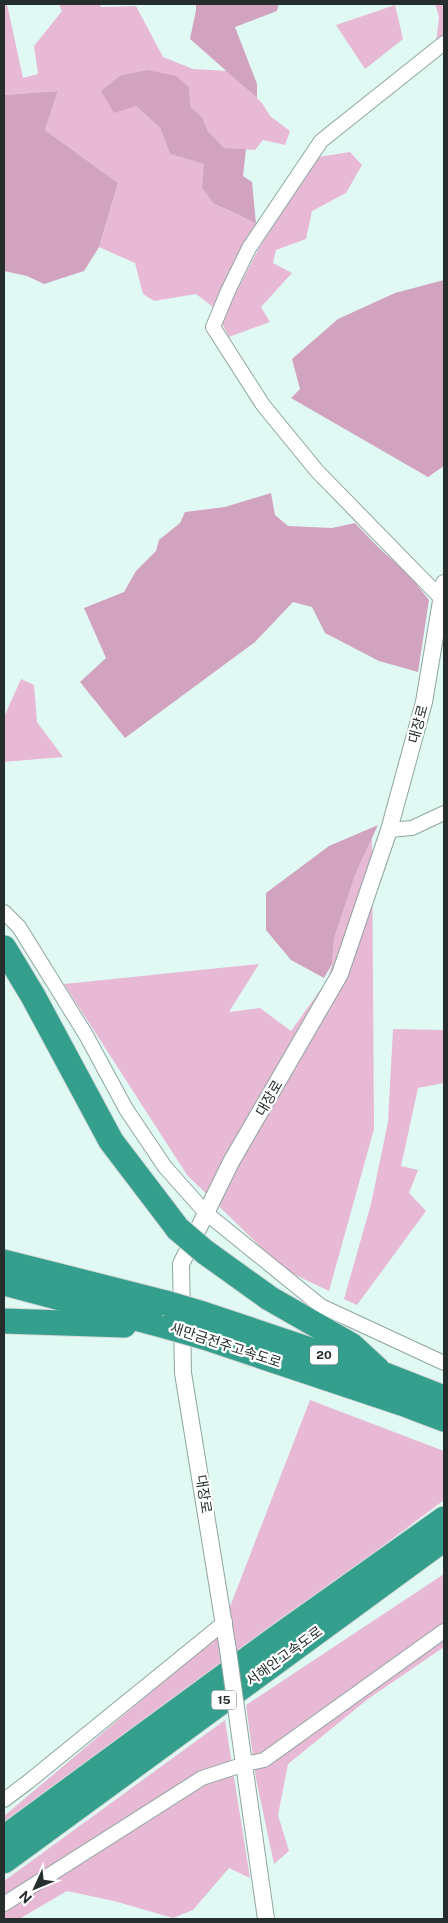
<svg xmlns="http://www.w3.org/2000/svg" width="448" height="1923" font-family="'Public Sans','Noto Sans KR',sans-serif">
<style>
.green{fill:#e8b9d5}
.forest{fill:#d1a3bf}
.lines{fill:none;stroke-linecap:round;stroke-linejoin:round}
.minor-casing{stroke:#8fa5a0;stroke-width:16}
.tertiary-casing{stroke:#8fa5a0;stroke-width:18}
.motorway-casing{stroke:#d8d9d9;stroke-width:27}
.minor{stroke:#fff;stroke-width:14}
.tertiary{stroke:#fff;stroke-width:16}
.motorway{stroke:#349f8d;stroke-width:25}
.tertiary-bridge-casing{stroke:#8fa5a0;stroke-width:18;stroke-linecap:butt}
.motorway-bridge-casing{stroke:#d8d9d9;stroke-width:27;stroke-linecap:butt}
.tertiary-bridge{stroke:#fff;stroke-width:16}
.motorway-bridge{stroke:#349f8d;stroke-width:25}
.labels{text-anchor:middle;stroke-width:4.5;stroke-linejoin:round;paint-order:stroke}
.shield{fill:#fff;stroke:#666d6b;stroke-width:1}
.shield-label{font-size:12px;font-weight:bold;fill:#252e2c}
.street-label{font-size:14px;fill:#252e2c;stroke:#fff}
</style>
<rect width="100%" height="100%" fill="#e1f9f3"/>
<g class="green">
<polygon points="4,4 7,4 23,78 38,74 34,46 62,11 59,4 100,4 101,7 136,6 163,57 193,69 228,71 262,103 270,116 290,131 285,145 263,140 255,150 224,148 208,131 202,117 191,107 189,87 147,70 121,75 102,91 136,106 160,128 170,154 205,164 202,188 214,204 235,213 256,224 213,307 196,294 154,301 143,294 135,263 99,247 118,183 45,130 58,91 4,95"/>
<polygon points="435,4 444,4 444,37 436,43 439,17"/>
<polygon points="395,5 403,39 365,69 336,25"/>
<polygon points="350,152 362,165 346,193 312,211 306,239 276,250 273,263 292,273 261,307 270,322 229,337 221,322 259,248 318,157"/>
<polygon points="21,679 34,685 37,722 63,757 4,762 4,717"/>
<polygon points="372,838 374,1129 329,1291 283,1269 187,1175 64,984 259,964 229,1012 260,1008 291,1031 328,979 332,964 334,939 355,875"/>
<polygon points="393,1029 444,1030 444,1083 418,1088 401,1166 418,1170 409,1193 426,1211 357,1305 344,1299 371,1204 388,1122"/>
<polygon points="310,1400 444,1451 444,1500 284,1620 4,1823 4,1816 219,1635"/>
<polygon points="444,1574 444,1647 368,1699 288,1764 278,1815 289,1851 274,1864 256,1779 246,1705"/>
<polygon points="225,1720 250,1878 229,1868 193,1910 173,1918 114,1901 67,1891 19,1919 4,1919 4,1881"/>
</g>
<g class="forest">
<polygon points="196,4 279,4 277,11 235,27 257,84 257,98 190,39 196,10"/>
<polygon points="147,70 176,76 189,87 191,107 202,117 208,131 224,148 246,149 243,176 252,182 256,224 235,213 214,204 202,188 204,164 170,154 160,128 136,106 114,113 101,91 121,75"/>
<polygon points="58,91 45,130 118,183 99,247 84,271 44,284 27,276 4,271 4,95"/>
<polygon points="444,280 444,466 428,477 291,398 300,389 292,359 338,319 395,293"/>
<polygon points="271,493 275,515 288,526 332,528 355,523 377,546 410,576 429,600 418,672 379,661 325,633 312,607 293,602 255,642 125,738 80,682 106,658 84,608 124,592 136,571 156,551 159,540 180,523 185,512 225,507"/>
<polygon points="378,825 355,875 334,939 332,964 324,978 291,960 266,930 266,893 329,846"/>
</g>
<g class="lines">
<g class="minor-casing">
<g id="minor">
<polyline points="442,599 317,471 263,405 213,327 228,291 249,248 321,141 444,43"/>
<polyline points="389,830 412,828 444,813"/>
<polyline points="4,912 19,927 86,1035 126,1109 165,1167 206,1213 321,1306 444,1363"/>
<polyline points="4,1800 28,1782 225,1622"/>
<polyline points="4,1904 202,1778 245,1764 264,1760 444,1631"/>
</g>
</g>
<g class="tertiary-casing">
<g id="tertiary">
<polyline points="228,1650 183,1373 181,1264 231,1162 340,974 389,830 424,702 444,583"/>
<polyline points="241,1743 266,1919"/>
</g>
</g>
<g class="motorway-casing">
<g id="motorway">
<polyline points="4,948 33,996 111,1141 178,1229"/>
<polyline points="205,1252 269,1298 351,1345 377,1369"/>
<polyline points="4,1262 166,1303"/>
<polyline points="4,1283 169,1327"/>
<polyline points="203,1314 385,1375 444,1398"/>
<polyline points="4,1321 124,1325"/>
<polyline points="204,1337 407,1405 444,1419"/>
<polyline points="4,1838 275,1639 444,1519"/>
<polyline points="4,1861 444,1539"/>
</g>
</g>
<use href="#minor" class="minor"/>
<use href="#tertiary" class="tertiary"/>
<use href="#motorway" class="motorway"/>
<g class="tertiary-bridge-casing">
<polyline id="tertiary-bridge" points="228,1650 241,1743"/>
</g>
<g class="motorway-bridge-casing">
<g id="motorway-bridge">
<polyline points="178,1229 205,1252"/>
<polyline points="166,1303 203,1314"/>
<polyline points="169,1327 204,1337"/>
</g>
</g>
<use href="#tertiary-bridge" class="tertiary-bridge"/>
<use href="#motorway-bridge" class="motorway-bridge"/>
</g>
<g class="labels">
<g class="shield">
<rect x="310" y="1345.5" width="28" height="19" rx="4"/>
<rect x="211.5" y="1690.5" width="25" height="19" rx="4"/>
</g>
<g class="shield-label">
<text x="324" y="1359">20</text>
<text x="224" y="1704">15</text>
</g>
<g class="street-label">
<text transform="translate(418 724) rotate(-75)" y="5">대장로</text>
<text transform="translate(269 1098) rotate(-60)" y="5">대장로</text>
<text transform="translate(226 1345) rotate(18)" y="5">새만금전주고속도로</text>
<text transform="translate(204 1494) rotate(81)" y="5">대장로</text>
<text transform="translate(284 1656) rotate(-36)" y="5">서해안고속도로</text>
</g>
</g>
<rect width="448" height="1923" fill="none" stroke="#252e2c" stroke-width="10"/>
<g transform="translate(35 1888) rotate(226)" stroke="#ffffff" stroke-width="4" paint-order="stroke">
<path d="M0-4L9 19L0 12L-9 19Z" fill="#252e2c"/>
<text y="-8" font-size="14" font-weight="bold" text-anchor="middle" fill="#252e2c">N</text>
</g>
</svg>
